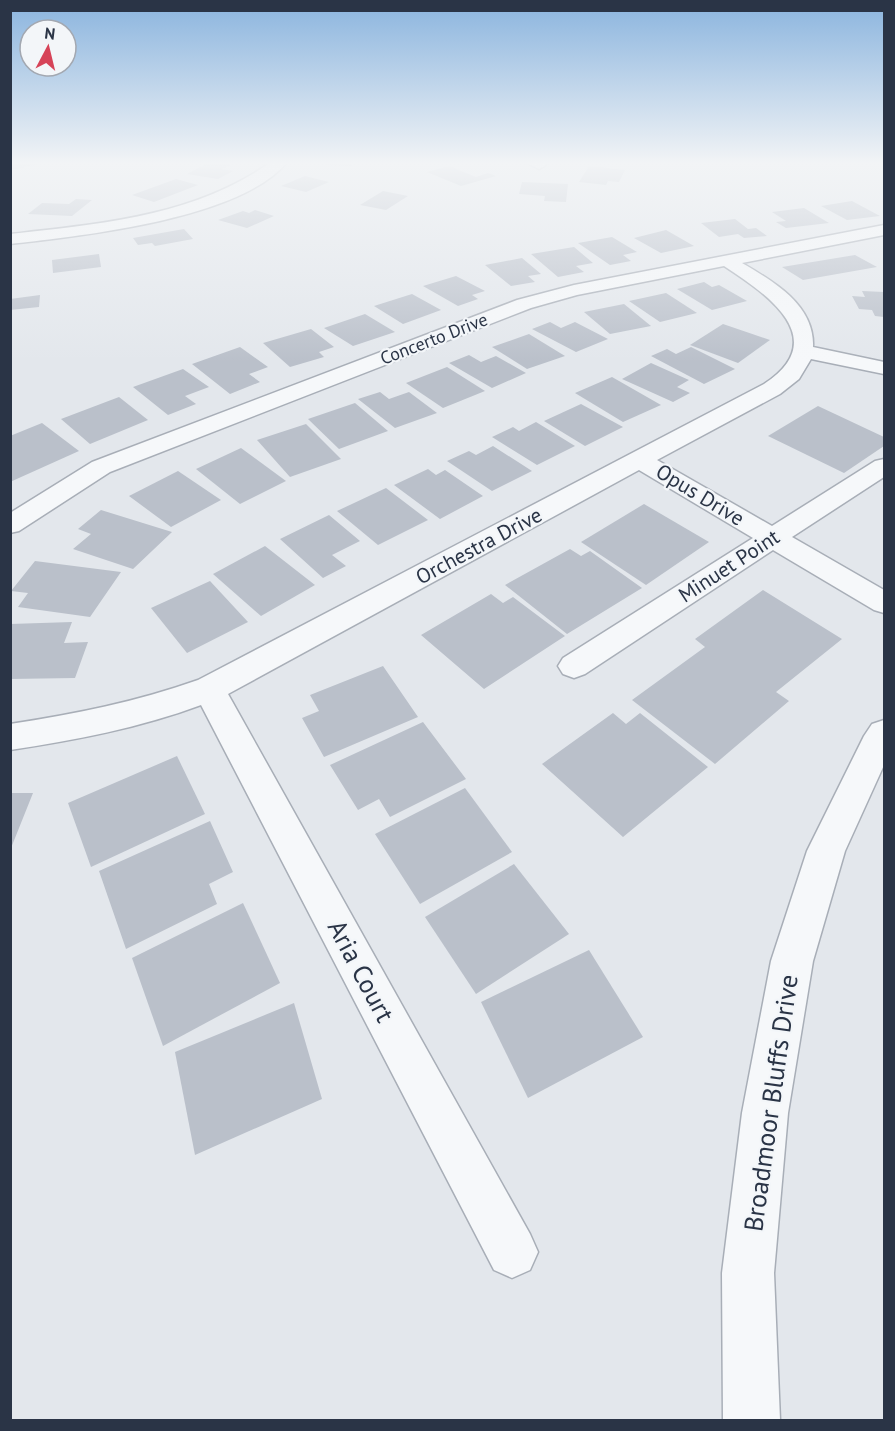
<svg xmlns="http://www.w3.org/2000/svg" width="895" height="1431" font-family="'PT Sans',sans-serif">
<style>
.building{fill:#bac0ca}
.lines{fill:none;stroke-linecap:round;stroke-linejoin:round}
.minor-casing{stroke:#a8aeb7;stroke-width:3}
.minor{fill:#f6f8fa;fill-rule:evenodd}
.labels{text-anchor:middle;stroke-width:4.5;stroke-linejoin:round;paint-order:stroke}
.far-street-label{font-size:18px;fill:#2a3446;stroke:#f3f6f9}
.street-label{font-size:21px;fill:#2a3446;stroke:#f3f6f9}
.near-street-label{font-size:26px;fill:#2a3446;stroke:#f3f6f9}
</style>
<rect width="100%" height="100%" fill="#e3e7ec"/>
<g class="building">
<polygon points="10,162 45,162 45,163 10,170"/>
<polygon points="210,162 230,165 222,169 233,171 218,179 187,174"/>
<polygon points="328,162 353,162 351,166 326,165"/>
<polygon points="449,166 476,177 488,173 496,176 461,186 427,172"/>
<polygon points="589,166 625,170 619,182 608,181 606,185 579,182"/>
<polygon points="305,176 329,182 306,192 281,186"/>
<polygon points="176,179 198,185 154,202 132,195"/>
<polygon points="522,182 568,184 566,202 544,201 545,196 519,194"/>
<polygon points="383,191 408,196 386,210 360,205"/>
<polygon points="76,199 92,200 72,216 28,214 42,203 69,204"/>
<polygon points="852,201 880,216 847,220 821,206"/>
<polygon points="804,208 829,223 786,228 776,222 786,221 772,212"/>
<polygon points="255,210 274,216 247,228 218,220 243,211 249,213"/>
<polygon points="735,219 748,229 756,228 767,236 744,238 738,234 719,237 701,223"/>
<polygon points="184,229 193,239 155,246 152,243 138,245 133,238"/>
<polygon points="666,230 694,246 661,253 634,238"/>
<polygon points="612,237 637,252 623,255 631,261 610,265 578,243"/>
<polygon points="574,247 593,263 576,266 584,272 558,277 531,254"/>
<polygon points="99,254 101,267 53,273 52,260"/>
<polygon points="855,255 877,267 803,280 782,267"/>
<polygon points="522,258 541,274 528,276 535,282 511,286 485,265"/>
<polygon points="456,276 485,291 472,295 478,299 458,306 423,286"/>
<polygon points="704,282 712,287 719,285 747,301 712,310 677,289"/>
<polygon points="862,291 884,292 884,317 875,316 872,310 859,309 852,296 865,297"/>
<polygon points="666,293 697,313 660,322 629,301"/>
<polygon points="412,294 441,310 403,324 374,306"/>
<polygon points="40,295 39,307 10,310 10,299"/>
<polygon points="624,304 651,326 610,334 584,312"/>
<polygon points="365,314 395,332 353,346 324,328"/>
<polygon points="550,322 561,328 575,322 608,339 576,352 532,329"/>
<polygon points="723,324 770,340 738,363 690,345"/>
<polygon points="311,329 334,347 319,352 324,357 290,367 263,343"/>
<polygon points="529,334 565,356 527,369 492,347"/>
<polygon points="240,347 268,367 249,374 260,382 230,394 192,364"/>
<polygon points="691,347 735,369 704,384 651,356 667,349 676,354"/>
<polygon points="469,355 481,362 496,356 526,373 492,388 449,363"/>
<polygon points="651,363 689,380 677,387 690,393 673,402 622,379"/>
<polygon points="447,367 485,391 443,408 406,383"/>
<polygon points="183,369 209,387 185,396 196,404 168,415 133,387"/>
<polygon points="612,377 661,405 623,422 575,393"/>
<polygon points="380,392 389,399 409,392 437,413 395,428 358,399"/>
<polygon points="119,397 148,420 90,444 61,419"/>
<polygon points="355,403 388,431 339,449 308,419"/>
<polygon points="581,404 623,427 585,446 544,421"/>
<polygon points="818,406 884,437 884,446 844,473 768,436"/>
<polygon points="536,422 575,446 537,465 492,437 513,427 519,431"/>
<polygon points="42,423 79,451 10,482 10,436"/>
<polygon points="306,424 341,459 290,477 257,440"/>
<polygon points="493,446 532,471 492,491 447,461 469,451 476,455"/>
<polygon points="241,448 286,481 240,504 196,469"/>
<polygon points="428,469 436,475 445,470 483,496 440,519 394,485"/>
<polygon points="178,471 221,500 171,527 129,496"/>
<polygon points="386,488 428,520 378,545 337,511"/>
<polygon points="644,504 709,542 646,585 581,542"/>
<polygon points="101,510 172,532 133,569 73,549 91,534 78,529"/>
<polygon points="329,515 360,541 332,555 346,566 323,578 280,539"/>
<polygon points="265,546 315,585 261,616 213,574"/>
<polygon points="570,549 581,556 590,551 642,588 567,634 505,585"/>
<polygon points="35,561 121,572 90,617 18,607 28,593 11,591"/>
<polygon points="210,581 248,622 187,653 151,608"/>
<polygon points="763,590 842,639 776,692 789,701 715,764 632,700 705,647 695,639"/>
<polygon points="491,594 503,603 513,597 565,636 484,689 421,635"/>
<polygon points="72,622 64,643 88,642 75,678 10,679 10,624"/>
<polygon points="383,666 418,717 324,757 302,718 319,711 310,695"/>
<polygon points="613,713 626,724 640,713 708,767 623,837 542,764"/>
<polygon points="423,722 466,779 390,817 379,799 358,810 330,765"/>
<polygon points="177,756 205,814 91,867 68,803"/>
<polygon points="465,788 512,852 420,904 375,834"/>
<polygon points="10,793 33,793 11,848 10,848"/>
<polygon points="210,821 233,872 209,884 217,904 126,949 99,871"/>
<polygon points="514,864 569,934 476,994 425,917"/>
<polygon points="243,903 280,983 163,1046 132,958"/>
<polygon points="589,950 643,1037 528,1098 481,1002"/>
<polygon points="294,1003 322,1099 195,1155 175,1052"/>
</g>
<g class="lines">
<g class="minor-casing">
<g id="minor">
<path d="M 271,162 L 287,162 C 241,219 81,236 10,244 L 10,234 C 101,224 195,216 271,162 Z"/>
<polygon points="525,162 543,162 546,165 539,169"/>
<path d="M 884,225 L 884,235 L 742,263 C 773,281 815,305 813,347 L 884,362 L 884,374 L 811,359 L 799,379 L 780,394 L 657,460 L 772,526 L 875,461 L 884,459 L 884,477 L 792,537 L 884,590 L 884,613 L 874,610 L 773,550 L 585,674 L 574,678 L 563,674 L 558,666 L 563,658 L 753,538 L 639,470 L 228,694 L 530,1234 L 538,1252 L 530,1270 L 512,1278 L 494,1270 L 201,705 C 139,728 76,740 10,750 L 10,724 C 75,714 136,702 198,680 L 764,384 C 833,339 767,294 724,266 L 577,295 L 531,308 L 110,472 L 19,531 L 10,533 L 10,513 L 92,462 L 517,300 L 574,285 Z"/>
<polygon points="884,720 884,765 845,851 813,961 788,1113 774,1273 780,1420 723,1420 722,1273 742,1113 771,961 807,851 864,736 872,724"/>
</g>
</g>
<use href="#minor" class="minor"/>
</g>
<linearGradient id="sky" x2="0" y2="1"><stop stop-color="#8ab4de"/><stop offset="0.45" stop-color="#f2f4f6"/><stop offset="1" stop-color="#f2f4f6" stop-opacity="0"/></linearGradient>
<rect width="895" height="362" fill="url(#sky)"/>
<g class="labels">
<g class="far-street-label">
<text transform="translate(434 339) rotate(-21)" y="6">Concerto Drive</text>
</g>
<g class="street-label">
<text transform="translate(700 495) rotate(31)" y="7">Opus Drive</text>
<text transform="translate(479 546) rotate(-28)" y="7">Orchestra Drive</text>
<text transform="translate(729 566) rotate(-33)" y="7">Minuet Point</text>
</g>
<g class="near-street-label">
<text transform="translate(361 971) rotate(62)" y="9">Aria Court</text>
<text transform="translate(771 1103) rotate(-82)" y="9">Broadmoor Bluffs Drive</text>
</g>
</g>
<rect width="895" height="1431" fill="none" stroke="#2a3446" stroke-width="24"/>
<g transform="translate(48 48) rotate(7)"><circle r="28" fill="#f3f6f9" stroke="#a3a8b1" stroke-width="1.5"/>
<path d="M0-4.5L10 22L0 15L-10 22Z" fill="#d64358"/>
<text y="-9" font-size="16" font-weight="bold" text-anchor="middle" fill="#2a3446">N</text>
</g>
</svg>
